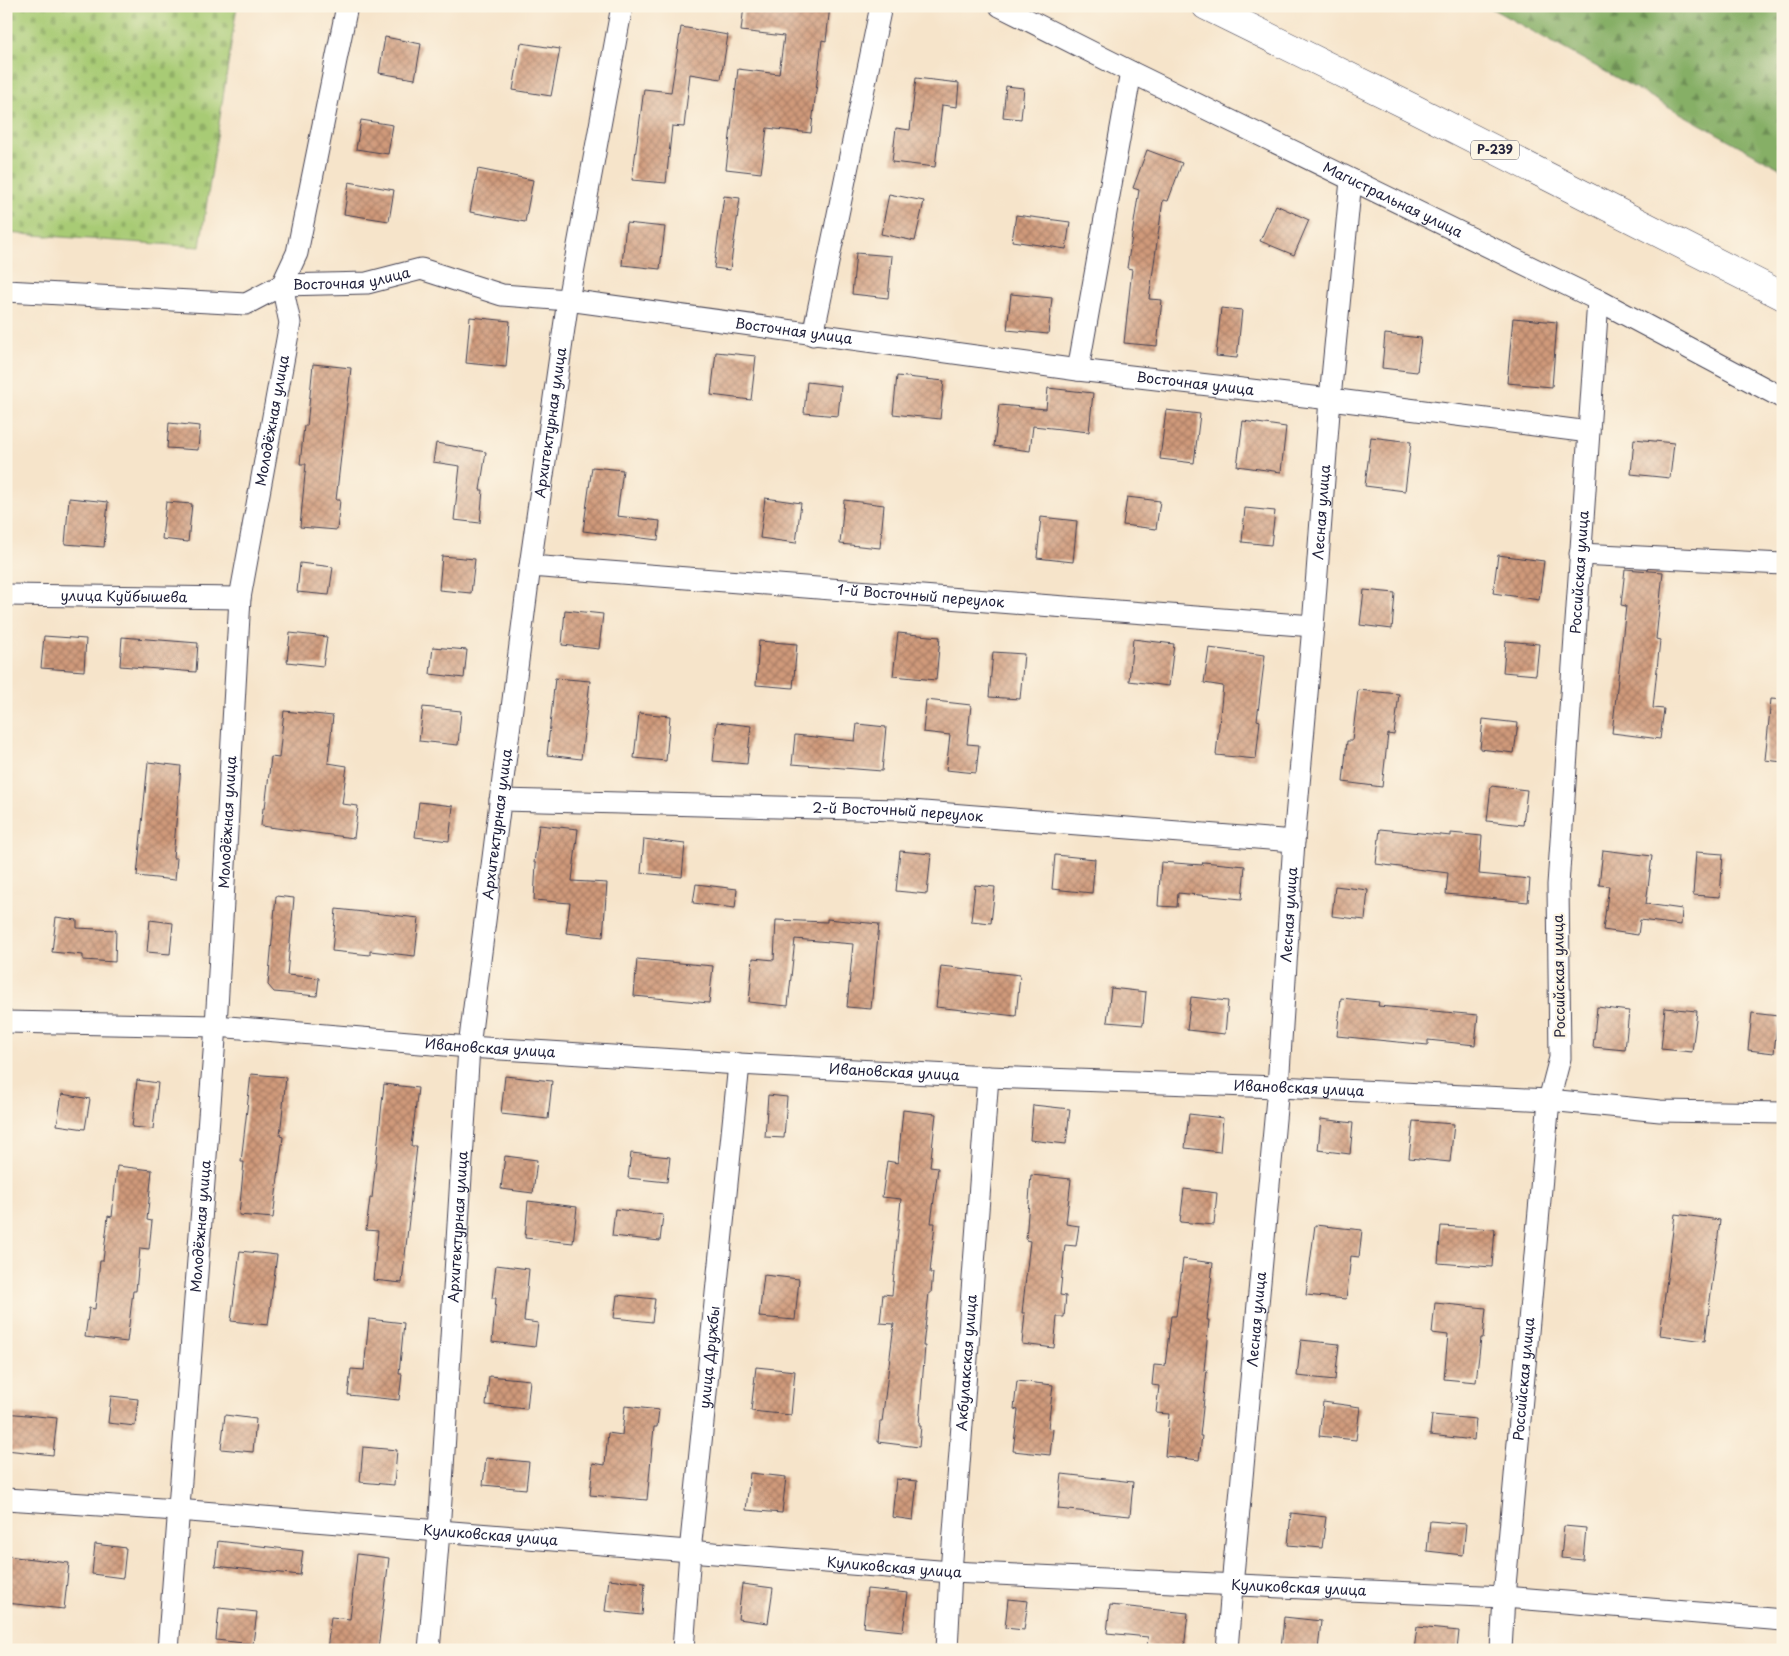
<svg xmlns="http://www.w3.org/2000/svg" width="1789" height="1656" font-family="'Playpen Sans',sans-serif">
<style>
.forest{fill:url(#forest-firs);stroke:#546850}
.cemetery{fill:url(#cemetery-stones);stroke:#657658}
.building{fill:url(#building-cross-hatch)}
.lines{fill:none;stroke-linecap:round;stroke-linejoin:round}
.minor-casing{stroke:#423f50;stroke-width:23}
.highway-casing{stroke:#423f50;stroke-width:29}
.minor{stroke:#fff;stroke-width:21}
.highway{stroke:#fff;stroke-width:28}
.labels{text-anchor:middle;stroke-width:4.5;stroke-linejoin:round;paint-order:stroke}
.shield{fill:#fcf5e5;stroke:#63616e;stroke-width:1}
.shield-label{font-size:12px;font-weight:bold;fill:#22223b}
.street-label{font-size:14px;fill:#22223b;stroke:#fcf5e5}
</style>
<defs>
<pattern id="forest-firs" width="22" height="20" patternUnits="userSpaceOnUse" patternTransform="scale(1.25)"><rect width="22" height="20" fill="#86af66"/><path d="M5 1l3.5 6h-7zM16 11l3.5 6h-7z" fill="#6d8e55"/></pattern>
<pattern id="cemetery-stones" width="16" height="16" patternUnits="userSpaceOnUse" patternTransform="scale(1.25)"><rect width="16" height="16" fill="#a8cb75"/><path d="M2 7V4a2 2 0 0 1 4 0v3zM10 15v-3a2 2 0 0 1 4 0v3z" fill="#90ae66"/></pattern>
<pattern id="building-cross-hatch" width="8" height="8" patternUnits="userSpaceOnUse" patternTransform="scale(1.25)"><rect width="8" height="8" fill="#d09a7a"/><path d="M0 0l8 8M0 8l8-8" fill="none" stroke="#a87d65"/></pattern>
</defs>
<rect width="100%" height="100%" fill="#fcf5e5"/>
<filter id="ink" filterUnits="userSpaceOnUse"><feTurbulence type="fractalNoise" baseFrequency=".02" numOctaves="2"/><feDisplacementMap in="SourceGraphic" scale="10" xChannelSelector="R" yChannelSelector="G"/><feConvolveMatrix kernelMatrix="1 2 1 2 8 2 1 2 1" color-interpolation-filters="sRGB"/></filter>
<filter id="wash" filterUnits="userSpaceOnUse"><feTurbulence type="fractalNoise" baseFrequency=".0096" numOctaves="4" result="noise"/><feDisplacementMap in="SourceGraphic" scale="20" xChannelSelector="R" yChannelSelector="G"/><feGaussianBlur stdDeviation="1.12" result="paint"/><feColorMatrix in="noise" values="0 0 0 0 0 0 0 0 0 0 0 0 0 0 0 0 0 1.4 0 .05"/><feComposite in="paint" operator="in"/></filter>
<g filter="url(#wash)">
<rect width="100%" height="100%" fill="#f6e4ca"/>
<polygon class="forest" points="1487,6 1783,6 1783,170"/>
<polygon class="cemetery" points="6,6 237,6 200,247 6,233"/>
<g id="blocks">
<g class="building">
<polygon points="744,6 767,6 797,9 797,6 830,6 826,41 822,40 811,133 767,128 761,173 726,169 738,69 779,74 784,36 741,31"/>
<polygon points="681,27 728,35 721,79 690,74 684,127 672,126 666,183 632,180 644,89 671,92"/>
<polygon points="385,37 421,44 415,79 379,73"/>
<polygon points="521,43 560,49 551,96 513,90"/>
<polygon points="916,78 959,83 957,107 942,105 935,167 892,162 896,128 910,130"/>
<polygon points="1006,86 1024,88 1021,119 1003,117"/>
<polygon points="361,120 393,125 388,154 356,149"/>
<polygon points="1147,150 1182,163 1168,201 1163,200 1149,299 1162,300 1157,346 1124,343 1132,269 1127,268 1139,190 1133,188"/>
<polygon points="478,169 533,180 525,222 470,212"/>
<polygon points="349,182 394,190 389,221 344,214"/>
<polygon points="889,194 924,201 915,241 881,234"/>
<polygon points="724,196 740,198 730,270 714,268"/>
<polygon points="1276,205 1309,220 1294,255 1260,241"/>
<polygon points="1016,215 1070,222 1066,249 1012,241"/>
<polygon points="626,223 665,227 660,269 622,265"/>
<polygon points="856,253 892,256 888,298 852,294"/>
<polygon points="1011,294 1052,298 1048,334 1007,330"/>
<polygon points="1221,308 1242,310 1237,358 1216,356"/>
<polygon points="470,317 510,321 506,367 466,363"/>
<polygon points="1513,318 1557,322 1552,387 1507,383"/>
<polygon points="1385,334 1421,338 1417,372 1382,368"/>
<polygon points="716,352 756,356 751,400 711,395"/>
<polygon points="313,364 351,368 336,500 340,500 337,530 300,527 306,464 300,464 304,426 307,426"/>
<polygon points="897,376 944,381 940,419 893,414"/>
<polygon points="807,382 841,386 838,416 804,413"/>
<polygon points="1048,388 1093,393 1089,432 1033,426 1030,451 994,446 999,405 1046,409"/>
<polygon points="1166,410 1200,414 1194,463 1160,459"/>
<polygon points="1243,421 1286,427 1281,472 1237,466"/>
<polygon points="169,423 200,426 198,450 167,448"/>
<polygon points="1371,437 1411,442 1405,491 1365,486"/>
<polygon points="1634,439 1674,443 1670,478 1631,474"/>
<polygon points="436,443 486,452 480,490 483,490 480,523 454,520 460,466 433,462"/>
<polygon points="592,467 623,470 617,516 660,521 658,540 583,531"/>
<polygon points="1127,497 1160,501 1156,529 1123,525"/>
<polygon points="69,498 108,502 104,547 65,544"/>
<polygon points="765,498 801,503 796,543 760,538"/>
<polygon points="844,500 884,505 880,548 840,544"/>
<polygon points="166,502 192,504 188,542 162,539"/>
<polygon points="1245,508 1275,511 1271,545 1242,542"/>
<polygon points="1041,517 1077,521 1073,562 1037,558"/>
<polygon points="1498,555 1544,561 1539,600 1493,593"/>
<polygon points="442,556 475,559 471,593 439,590"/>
<polygon points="300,563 333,567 329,595 297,592"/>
<polygon points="1625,569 1663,572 1656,639 1660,640 1653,708 1664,709 1660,739 1612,733 1626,606 1621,605"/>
<polygon points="1364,590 1395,593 1392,629 1360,625"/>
<polygon points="565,610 603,614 599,649 562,645"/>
<polygon points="290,633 327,637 323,666 287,662"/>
<polygon points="898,633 940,637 936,680 893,676"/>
<polygon points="44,636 86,639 84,671 41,668"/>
<polygon points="122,637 198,643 196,672 120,666"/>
<polygon points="1133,639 1174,644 1169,686 1129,681"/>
<polygon points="759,641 797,644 793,688 756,685"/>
<polygon points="1506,641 1539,644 1536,675 1503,672"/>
<polygon points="433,647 467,650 464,678 430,674"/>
<polygon points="1209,648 1265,655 1257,720 1260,721 1256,759 1216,755 1223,686 1204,683"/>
<polygon points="993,652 1024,654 1020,699 989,697"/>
<polygon points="555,678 590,681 581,759 547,755"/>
<polygon points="1358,690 1399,694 1394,735 1388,734 1382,787 1343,782 1347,741 1352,741"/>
<polygon points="1771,699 1783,700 1783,762 1765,760"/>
<polygon points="926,700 971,705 967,744 979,745 976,773 946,770 950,735 923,732"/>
<polygon points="423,707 461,711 458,745 419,741"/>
<polygon points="284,711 333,716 328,763 347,766 342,804 358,806 354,838 261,826 263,808 265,808 271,757 279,758"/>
<polygon points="639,713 670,716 666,761 634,758"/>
<polygon points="1483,719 1518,723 1514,753 1480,749"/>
<polygon points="717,722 751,726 747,764 713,761"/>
<polygon points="857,724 886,727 882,771 792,764 795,735 855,741"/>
<polygon points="148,762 181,766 173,858 177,858 175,880 137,876"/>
<polygon points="1491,786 1527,790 1523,825 1487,821"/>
<polygon points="419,802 453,806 449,841 415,837"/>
<polygon points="539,825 578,829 572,881 607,883 603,937 566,933 570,903 534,900 536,863 534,863"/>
<polygon points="1380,829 1451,836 1451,833 1482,836 1479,874 1530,879 1528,902 1446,894 1448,873 1376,864"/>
<polygon points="644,839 685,844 682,877 641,873"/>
<polygon points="1603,850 1652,856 1646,904 1682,909 1681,925 1640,920 1638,935 1603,930 1609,886 1599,885"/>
<polygon points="900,851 931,854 927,894 896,891"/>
<polygon points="1696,852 1723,854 1720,897 1693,895"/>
<polygon points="1055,855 1095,859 1092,893 1052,889"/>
<polygon points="1161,862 1202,865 1203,862 1245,866 1242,899 1178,893 1177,907 1158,906"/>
<polygon points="696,884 737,889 735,908 693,903"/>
<polygon points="975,885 995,887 991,923 971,921"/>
<polygon points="1335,886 1368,890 1365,920 1332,916"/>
<polygon points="276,896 294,898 287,975 319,978 317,996 274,992 268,985"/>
<polygon points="336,909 419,918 415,956 370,951 370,955 332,951"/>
<polygon points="56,917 77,920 77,928 116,930 115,962 83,960 83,955 52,952"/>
<polygon points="827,919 879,924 871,1009 847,1007 853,944 795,939 788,1006 749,1002 753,958 774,960 776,920 827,922"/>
<polygon points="150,920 173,923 170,954 147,952"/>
<polygon points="637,959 713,966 709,1003 634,996"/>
<polygon points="941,966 1020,975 1016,1016 936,1007"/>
<polygon points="1111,988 1146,992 1143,1025 1107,1022"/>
<polygon points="1191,997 1228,1001 1225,1034 1187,1030"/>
<polygon points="1341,998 1379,1002 1378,1006 1478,1015 1475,1045 1428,1040 1428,1045 1337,1036"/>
<polygon points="1597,1007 1629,1011 1625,1050 1593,1047"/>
<polygon points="1665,1008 1697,1011 1692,1052 1661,1049"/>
<polygon points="1752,1013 1778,1016 1774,1053 1748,1050"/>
<polygon points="251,1074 286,1077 280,1136 283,1137 273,1218 239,1215 244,1162 241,1162"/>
<polygon points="505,1076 552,1081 548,1119 501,1114"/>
<polygon points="137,1080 158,1083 153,1129 132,1127"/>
<polygon points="384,1084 418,1088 411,1146 417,1146 402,1283 373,1280 378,1231 366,1230 370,1198 372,1198"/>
<polygon points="62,1094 90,1099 85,1129 57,1125"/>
<polygon points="768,1095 787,1097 784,1138 765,1137"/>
<polygon points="1033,1105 1070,1109 1066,1144 1030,1140"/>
<polygon points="903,1110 936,1114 930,1167 938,1168 931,1223 935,1223 930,1273 933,1273 931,1293 929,1293 923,1346 925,1346 919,1426 921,1426 919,1447 878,1442 880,1422 882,1422 894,1324 880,1323 883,1294 892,1295 901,1199 882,1197 887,1161 898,1163"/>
<polygon points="1189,1114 1223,1118 1220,1152 1185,1148"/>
<polygon points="1321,1119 1353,1123 1350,1154 1318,1150"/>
<polygon points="1413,1121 1454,1124 1450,1162 1409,1158"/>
<polygon points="631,1153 670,1157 667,1182 628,1178"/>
<polygon points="505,1156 537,1160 533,1193 501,1189"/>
<polygon points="117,1166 152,1170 147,1220 152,1221 149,1249 140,1248 136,1291 133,1291 127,1342 85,1337 89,1308 95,1309 100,1261 103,1261 108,1216 112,1217"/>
<polygon points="1031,1175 1071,1179 1066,1224 1079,1226 1076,1246 1065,1245 1060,1295 1066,1296 1064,1317 1057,1317 1054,1348 1022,1344 1025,1313 1022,1313 1030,1241 1026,1240"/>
<polygon points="1184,1189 1217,1193 1214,1225 1180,1222"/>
<polygon points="528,1201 577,1207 573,1243 525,1238"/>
<polygon points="615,1209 663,1215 660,1241 612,1236"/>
<polygon points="1675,1214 1720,1220 1705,1341 1660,1335"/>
<polygon points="1315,1225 1362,1230 1359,1257 1351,1256 1346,1299 1306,1295"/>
<polygon points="1441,1226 1495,1229 1492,1267 1438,1263"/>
<polygon points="240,1251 277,1255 268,1325 231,1321"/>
<polygon points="1183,1259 1213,1263 1207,1320 1209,1320 1204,1370 1207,1370 1200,1436 1202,1436 1199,1460 1165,1456 1169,1414 1156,1413 1159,1386 1152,1385 1154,1365 1165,1366 1171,1316 1176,1316"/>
<polygon points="496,1265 529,1269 524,1321 538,1323 535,1347 492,1342 496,1298 492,1298"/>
<polygon points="764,1275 799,1279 795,1320 759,1317"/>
<polygon points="617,1295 655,1299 652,1322 614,1318"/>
<polygon points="1435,1303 1486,1308 1483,1338 1481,1338 1476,1382 1444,1379 1448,1335 1432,1333"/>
<polygon points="369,1319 404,1323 399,1374 402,1374 399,1400 348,1395 351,1369 364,1370"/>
<polygon points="1301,1340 1339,1344 1335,1380 1297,1376"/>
<polygon points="756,1367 795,1371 791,1415 751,1411"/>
<polygon points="489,1376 530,1380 527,1409 486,1405"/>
<polygon points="1017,1381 1053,1385 1048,1428 1053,1429 1050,1455 1013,1451 1018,1410 1014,1409"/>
<polygon points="111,1396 138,1399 135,1426 108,1423"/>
<polygon points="1323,1402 1360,1407 1356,1440 1319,1436"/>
<polygon points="625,1406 659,1410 657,1427 654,1427 647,1500 590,1495 593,1463 605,1465 608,1433 622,1435"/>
<polygon points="6,1413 57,1418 53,1455 6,1450"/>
<polygon points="225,1415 256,1419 253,1452 221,1449"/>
<polygon points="1432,1415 1476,1419 1474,1440 1430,1435"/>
<polygon points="363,1447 397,1450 394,1485 360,1482"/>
<polygon points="486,1458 529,1462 526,1489 483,1485"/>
<polygon points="750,1473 786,1477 782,1513 746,1510"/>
<polygon points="1062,1474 1133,1482 1130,1516 1058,1509"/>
<polygon points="896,1479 917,1481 913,1520 892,1517"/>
<polygon points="1291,1513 1326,1517 1322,1548 1288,1545"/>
<polygon points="1430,1521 1466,1524 1463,1555 1427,1551"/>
<polygon points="1564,1526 1586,1528 1583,1560 1561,1558"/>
<polygon points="218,1541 303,1551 300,1575 215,1566"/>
<polygon points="95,1544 126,1548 123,1578 92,1574"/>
<polygon points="357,1554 389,1558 378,1650 327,1650 331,1617 350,1619"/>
<polygon points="6,1556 69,1563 64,1609 6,1603"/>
<polygon points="609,1579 645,1583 642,1615 605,1611"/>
<polygon points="742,1584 773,1588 768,1623 738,1619"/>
<polygon points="867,1589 908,1593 903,1631 863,1627"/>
<polygon points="1008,1599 1028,1601 1024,1630 1005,1628"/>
<polygon points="1110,1605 1188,1613 1184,1650 1147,1646 1148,1637 1107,1633"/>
<polygon points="219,1608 257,1612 253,1644 216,1640"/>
<polygon points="1284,1617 1321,1621 1318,1650 1281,1650"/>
<polygon points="1417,1627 1459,1631 1457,1650 1414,1650"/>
</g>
</g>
</g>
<g filter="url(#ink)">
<use href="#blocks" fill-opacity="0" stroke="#423f50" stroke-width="1"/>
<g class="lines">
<g class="minor-casing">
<g id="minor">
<path id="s1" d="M 1000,6 L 1131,72 L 1598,300 L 1783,398"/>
<path id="s2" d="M 6,291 L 246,304 L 282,285 L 367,283 L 421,269 L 502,295 L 568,300 L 1078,370 L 1330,399 L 1589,432"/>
<polyline points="813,335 881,6"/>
<polyline points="1078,370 1131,72"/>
<polyline points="1580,554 1783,564"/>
<path id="s3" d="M 530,566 L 1313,626"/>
<path id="s4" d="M 6,595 L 240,598"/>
<path id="s5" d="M 500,800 L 898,810 L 1294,841"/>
<path id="s6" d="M 6,1022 L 216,1026 L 469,1047 L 739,1064 L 988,1077 L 1278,1087 L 1549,1100 L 1660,1111 L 1783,1113"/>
<path id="s7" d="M 6,1499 L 177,1510 L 951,1572 L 1504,1597 L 1783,1620"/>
<path id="s8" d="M 168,1650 L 216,1026 L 240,598 L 290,323 L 282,285 L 297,253 L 347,6"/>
<path id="s9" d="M 429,1650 L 439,1532 L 469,1047 L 530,566 L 568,300 L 622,6"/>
<path id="s10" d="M 683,1650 L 690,1552 L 739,1064"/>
<path id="s11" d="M 947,1650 L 951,1572 L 988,1077"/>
<path id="s12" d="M 1227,1650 L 1232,1586 L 1278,1087 L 1294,841 L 1313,626 L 1330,399 L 1351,180"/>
<path id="s13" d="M 1501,1650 L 1504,1597 L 1549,1100 L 1560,1058 L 1558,885 L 1598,300"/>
</g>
</g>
<g class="highway-casing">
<polyline id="highway" points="1206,6 1411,107 1783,296"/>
</g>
<use href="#minor" class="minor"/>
<use href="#highway" class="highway"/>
</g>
</g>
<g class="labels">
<rect class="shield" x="1471" y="140.5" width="48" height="19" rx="4"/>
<g class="shield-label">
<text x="1495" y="154">Р-239</text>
</g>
<g class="street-label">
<text dy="5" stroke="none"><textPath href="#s1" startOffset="438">Магистральная улица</textPath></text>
<text dy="5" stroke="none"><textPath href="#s2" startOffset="351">Восточная улица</textPath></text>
<text dy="5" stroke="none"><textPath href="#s2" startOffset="801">Восточная улица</textPath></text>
<text dy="5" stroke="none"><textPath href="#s2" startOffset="1206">Восточная улица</textPath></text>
<text dy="5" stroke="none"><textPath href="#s8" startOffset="1235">Молодёжная улица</textPath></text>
<text dy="5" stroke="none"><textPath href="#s9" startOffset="1234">Архитектурная улица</textPath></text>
<text dy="5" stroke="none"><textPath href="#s12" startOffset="1142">Лесная улица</textPath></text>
<text dy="5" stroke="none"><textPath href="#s13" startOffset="1082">Российская улица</textPath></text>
<text dy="5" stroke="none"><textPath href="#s4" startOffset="118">улица Куйбышева</textPath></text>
<text dy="5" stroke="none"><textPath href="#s3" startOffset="392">1-й Восточный переулок</textPath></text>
<text dy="5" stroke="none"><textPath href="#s5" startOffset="398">2-й Восточный переулок</textPath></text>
<text dy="5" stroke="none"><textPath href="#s8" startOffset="830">Молодёжная улица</textPath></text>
<text dy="5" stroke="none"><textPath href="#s9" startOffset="829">Архитектурная улица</textPath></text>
<text dy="5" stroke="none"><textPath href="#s12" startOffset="738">Лесная улица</textPath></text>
<text transform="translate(1559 976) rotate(-91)" y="5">Российская улица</text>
<text dy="5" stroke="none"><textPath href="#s6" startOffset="485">Ивановская улица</textPath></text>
<text dy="5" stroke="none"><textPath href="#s6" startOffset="890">Ивановская улица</textPath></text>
<text dy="5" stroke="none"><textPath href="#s6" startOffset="1295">Ивановская улица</textPath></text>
<text dy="5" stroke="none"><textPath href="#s8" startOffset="425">Молодёжная улица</textPath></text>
<text dy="5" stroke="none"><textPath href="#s9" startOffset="424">Архитектурная улица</textPath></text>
<text dy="5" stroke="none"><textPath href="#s12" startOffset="332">Лесная улица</textPath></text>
<text dy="5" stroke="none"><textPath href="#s10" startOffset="294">улица Дружбы</textPath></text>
<text dy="5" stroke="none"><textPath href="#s11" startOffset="288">Акбулакская улица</textPath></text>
<text dy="5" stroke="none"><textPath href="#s13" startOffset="272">Российская улица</textPath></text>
<text dy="5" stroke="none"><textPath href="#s7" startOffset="486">Куликовская улица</textPath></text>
<text dy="5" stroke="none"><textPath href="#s7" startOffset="891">Куликовская улица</textPath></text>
<text dy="5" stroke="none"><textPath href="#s7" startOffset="1296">Куликовская улица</textPath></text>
</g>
</g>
<rect width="1789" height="1656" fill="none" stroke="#fcf5e5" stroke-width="25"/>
</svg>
